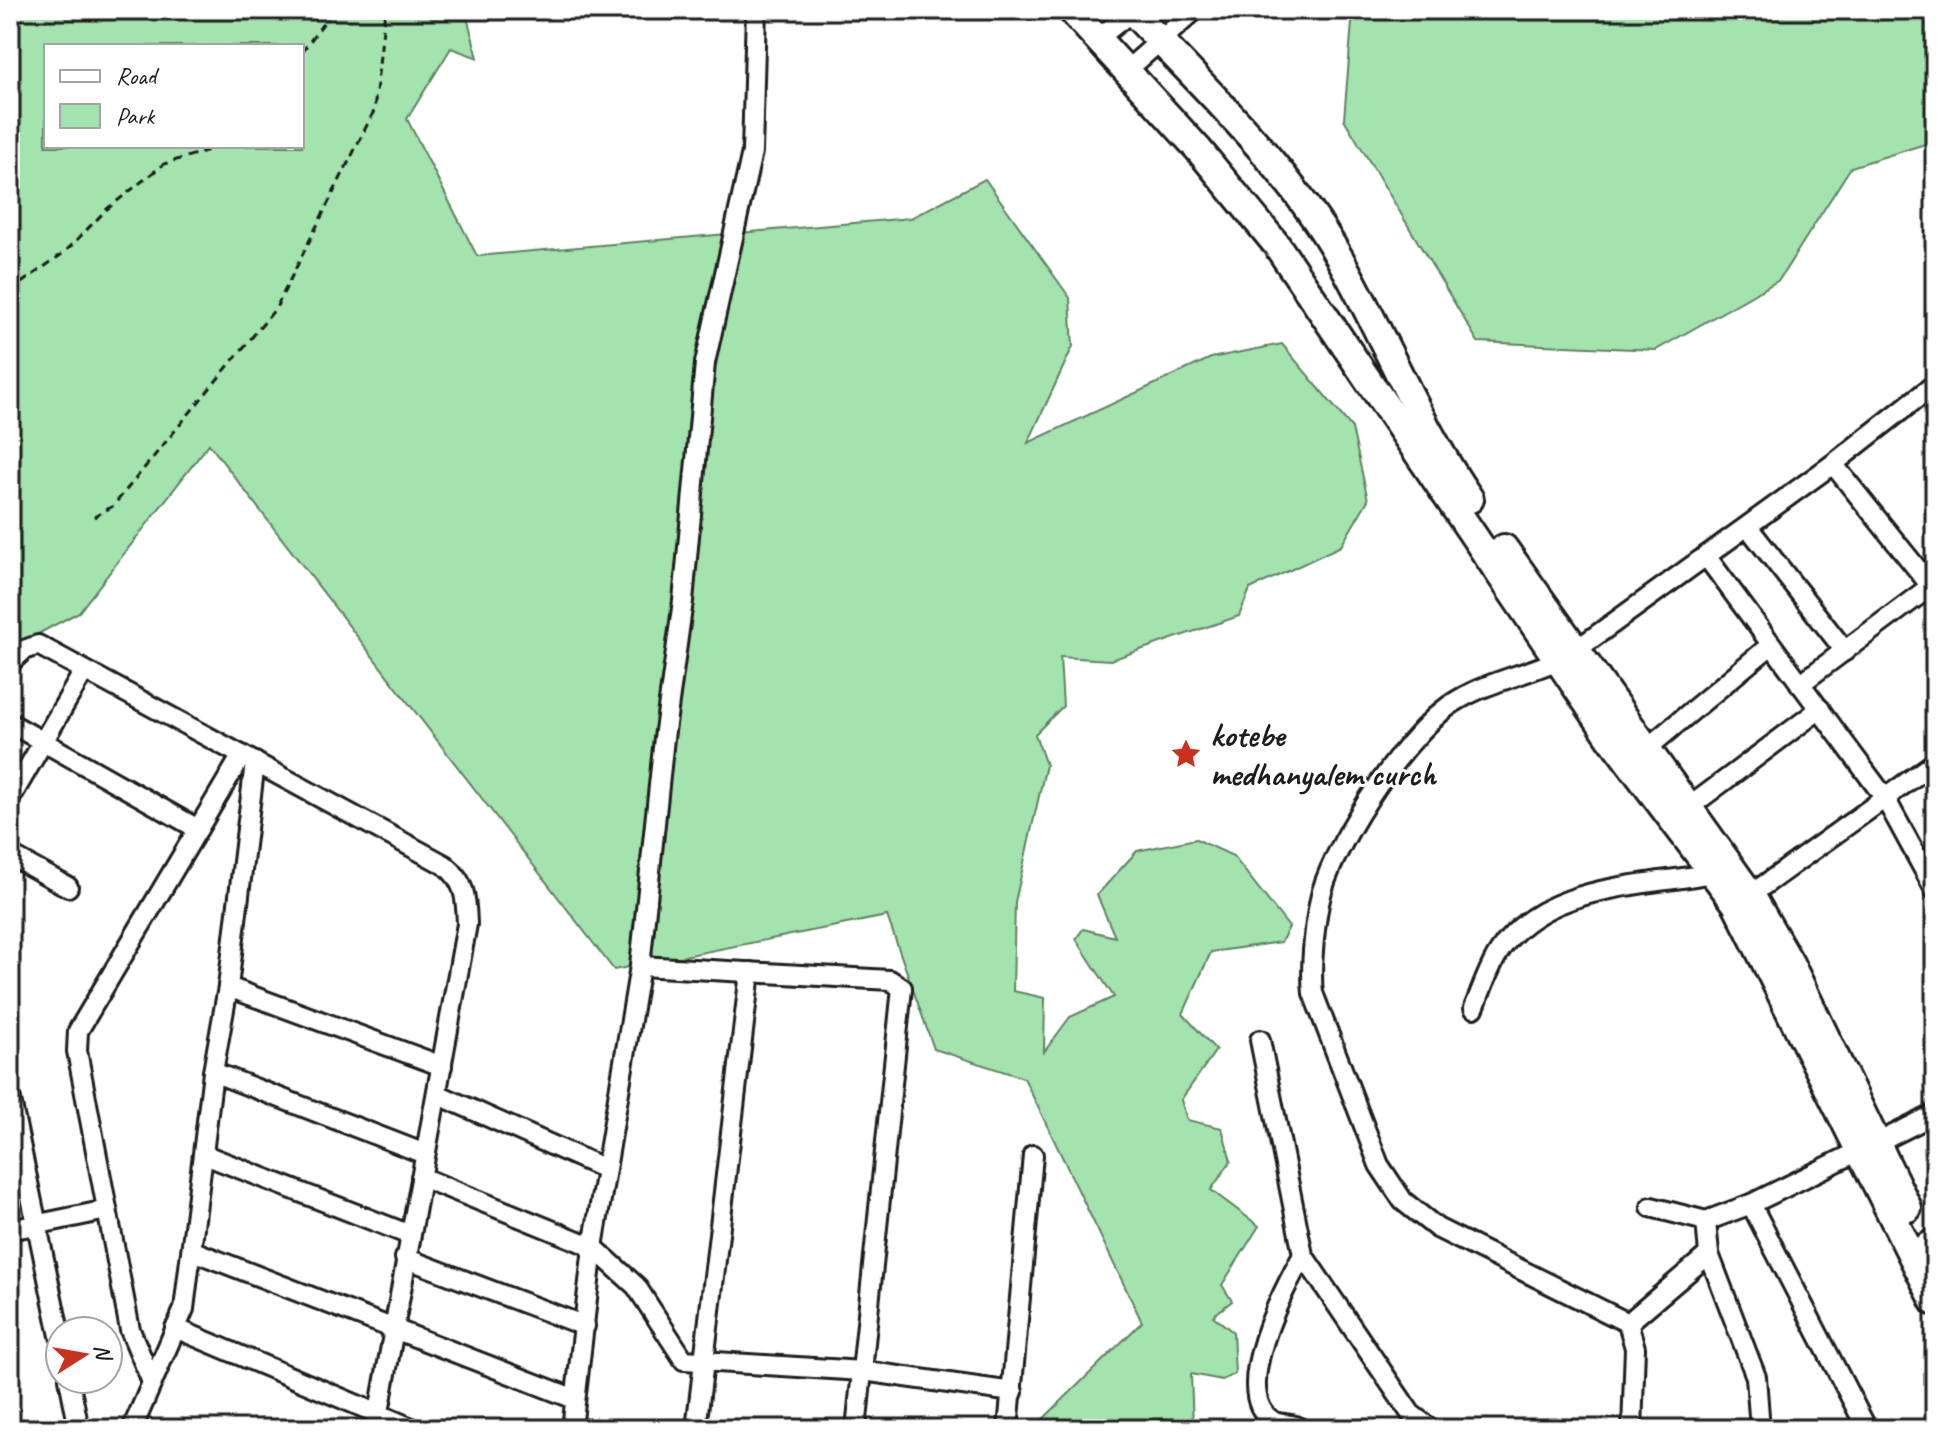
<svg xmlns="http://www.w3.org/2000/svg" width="1945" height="1439" font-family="Caveat,sans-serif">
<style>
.green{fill:#a3e3ad;stroke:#608064;stroke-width:2;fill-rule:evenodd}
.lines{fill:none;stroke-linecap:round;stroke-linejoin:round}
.street-casing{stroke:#1c1c1c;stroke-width:24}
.secondary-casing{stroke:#1c1c1c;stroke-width:32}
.path{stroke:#1c1c1c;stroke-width:3;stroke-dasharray:8 6;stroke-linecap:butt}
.street{stroke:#fff;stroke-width:18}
.secondary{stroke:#fff;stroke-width:26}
.labels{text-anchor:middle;stroke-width:6;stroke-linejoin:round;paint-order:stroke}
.poi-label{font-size:34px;font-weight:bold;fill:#1c1c1c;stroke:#fff;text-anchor:start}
</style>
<rect width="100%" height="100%" fill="#fff"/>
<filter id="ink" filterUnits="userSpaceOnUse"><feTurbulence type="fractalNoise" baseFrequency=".0125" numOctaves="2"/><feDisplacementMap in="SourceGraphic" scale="16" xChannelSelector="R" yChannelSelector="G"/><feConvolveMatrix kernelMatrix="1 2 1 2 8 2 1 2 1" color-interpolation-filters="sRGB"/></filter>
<g filter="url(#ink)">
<g class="green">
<path d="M 10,10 L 465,10 L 478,58 L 451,48 L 407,119 L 477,256 L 911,218 L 985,179 L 1070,298 L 1073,346 L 1028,443 L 1211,358 L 1282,344 L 1352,428 L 1368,500 L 1341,546 L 1250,589 L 1239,616 L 1111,660 L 1060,657 L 1063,706 L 1035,734 L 1046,765 L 1015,902 L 1013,991 L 1045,998 L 1044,1052 L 1070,1017 L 1114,997 L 1076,939 L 1083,929 L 1115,937 L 1097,895 L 1137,851 L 1196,839 L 1233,856 L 1289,927 L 1281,942 L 1211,952 L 1183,1014 L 1216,1050 L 1181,1100 L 1187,1120 L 1222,1128 L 1231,1161 L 1211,1190 L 1259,1226 L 1222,1285 L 1232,1301 L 1213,1316 L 1233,1332 L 1235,1374 L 1222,1380 L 1191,1374 L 1193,1426 L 1236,1425 L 1236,1429 L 1033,1429 L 1142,1322 L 1024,1078 L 934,1049 L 887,916 L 614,970 L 209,444 L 79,612 L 10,649 ZM 46,46 L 302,46 L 302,146 L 46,146 Z"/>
<polygon points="1353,10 1935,10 1935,141 1851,167 1779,280 1656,350 1478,342 1344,119"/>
</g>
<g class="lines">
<g class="street-casing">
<g id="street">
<polyline points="1097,39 1134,10"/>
<polyline points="1126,71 1195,10"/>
<polyline points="1833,464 1931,586"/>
<polyline points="1748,527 1845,651"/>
<polyline points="1706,556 1885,798 1935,890"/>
<path d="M 10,663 L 24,650 L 38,645 L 445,865 C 466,882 466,899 467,924 L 376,1429"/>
<polyline points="1800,684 1935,583"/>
<polyline points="10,723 198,829"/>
<polyline points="1645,750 1771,645"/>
<polyline points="10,799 84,671"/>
<polyline points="1688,808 1820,709"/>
<polyline points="10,855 68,887"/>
<polyline points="1742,901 1935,762"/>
<polyline points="640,966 890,980 902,988 856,1429"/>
<polyline points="228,987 442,1066"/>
<path d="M 1474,1008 C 1481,991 1487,973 1496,957 C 1537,884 1641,887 1713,873"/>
<polyline points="1260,1040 1303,1255 1411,1414 1431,1429"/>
<polyline points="213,1072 425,1154"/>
<polyline points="437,1094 605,1169"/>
<polyline points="10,1096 60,1336"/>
<polyline points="1877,1143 1935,1114"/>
<polyline points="205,1155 410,1235"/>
<polyline points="421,1177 593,1247 636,1286 684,1360 863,1371 1013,1392"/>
<polyline points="1751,1204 1867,1429"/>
<polyline points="1651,1207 1706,1221 1751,1204 1859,1151"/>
<polyline points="1706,1221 1709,1254 1756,1377 1760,1429"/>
<polyline points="10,1230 107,1210"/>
<polyline points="1925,1243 1935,1238"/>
<polyline points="193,1251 575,1399"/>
<polyline points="405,1258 585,1326"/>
<polyline points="1628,1323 1709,1254"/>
<polyline points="175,1328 414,1429"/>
<polyline points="69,1379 79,1429"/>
<polyline points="152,1382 130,1330 77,1051 78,1031 242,755"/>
<polyline points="132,1429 184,1309 213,1072 228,987 255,762"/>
<polyline points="572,1429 593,1247 640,966 664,738 683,601 705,363 752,152 756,10"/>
<polyline points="696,1429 750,972"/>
<polyline points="1008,1429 1033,1155"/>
<path d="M 1302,1429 C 1293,1422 1282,1426 1273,1421 C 1228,1393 1285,1287 1303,1255"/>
<path d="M 1632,1429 L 1635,1348 L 1628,1323 L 1437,1228 L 1403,1201 L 1379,1165 L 1313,993 C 1310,967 1315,917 1322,891 C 1338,837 1409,728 1458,700 C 1495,678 1539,673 1576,650 L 1833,464 L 1935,384"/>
</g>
</g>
<g class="secondary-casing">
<g id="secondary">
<polyline points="1071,10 1198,149 1276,244 1610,737 1736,904 1935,1302"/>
<path d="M 1131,10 C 1204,88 1286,164 1339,257 C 1384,336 1418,424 1470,499"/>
<polyline points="1504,548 1751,895 1790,963 1908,1208"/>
</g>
</g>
<g class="path">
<polyline points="302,52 333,10"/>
<polyline points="10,291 65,252 107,209 164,164 221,146"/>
<polyline points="94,517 113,506 276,308 374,111 385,10"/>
</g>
<use href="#street" class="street"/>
<use href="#secondary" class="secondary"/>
</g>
</g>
<defs>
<g id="sight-bare" transform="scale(2.4)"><path d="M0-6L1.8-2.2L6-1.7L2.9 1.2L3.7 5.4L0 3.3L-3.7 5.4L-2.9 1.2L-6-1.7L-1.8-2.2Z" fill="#c8321e" stroke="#fff" stroke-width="2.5" paint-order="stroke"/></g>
</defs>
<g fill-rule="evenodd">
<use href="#sight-bare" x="1186" y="754"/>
</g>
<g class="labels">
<g class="poi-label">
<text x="1210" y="746">kotebe<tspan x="1210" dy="39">medhanyalem curch</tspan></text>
</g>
</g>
<rect width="1945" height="1439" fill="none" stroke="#fff" stroke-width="40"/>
<rect x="20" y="20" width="1905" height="1399" fill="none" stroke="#1c1c1c" stroke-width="3" filter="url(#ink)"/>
<rect x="44" y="44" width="260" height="104" fill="#ffffff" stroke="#a4a4a4" stroke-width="2"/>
<rect x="60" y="70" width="40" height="12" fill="#ffffff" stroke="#a4a4a4" stroke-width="2"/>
<text x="116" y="84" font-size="24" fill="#1c1c1c">Road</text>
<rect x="60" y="104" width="40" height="24" fill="#a3e3ad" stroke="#a4a4a4" stroke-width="2"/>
<text x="116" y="124" font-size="24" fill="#1c1c1c">Park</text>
<g transform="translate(84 1355) rotate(79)"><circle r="38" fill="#ffffff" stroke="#a4a4a4" stroke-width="2"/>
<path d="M0-6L14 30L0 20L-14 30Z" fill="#c8321e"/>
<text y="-12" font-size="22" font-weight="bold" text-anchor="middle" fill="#1c1c1c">N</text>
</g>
</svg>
